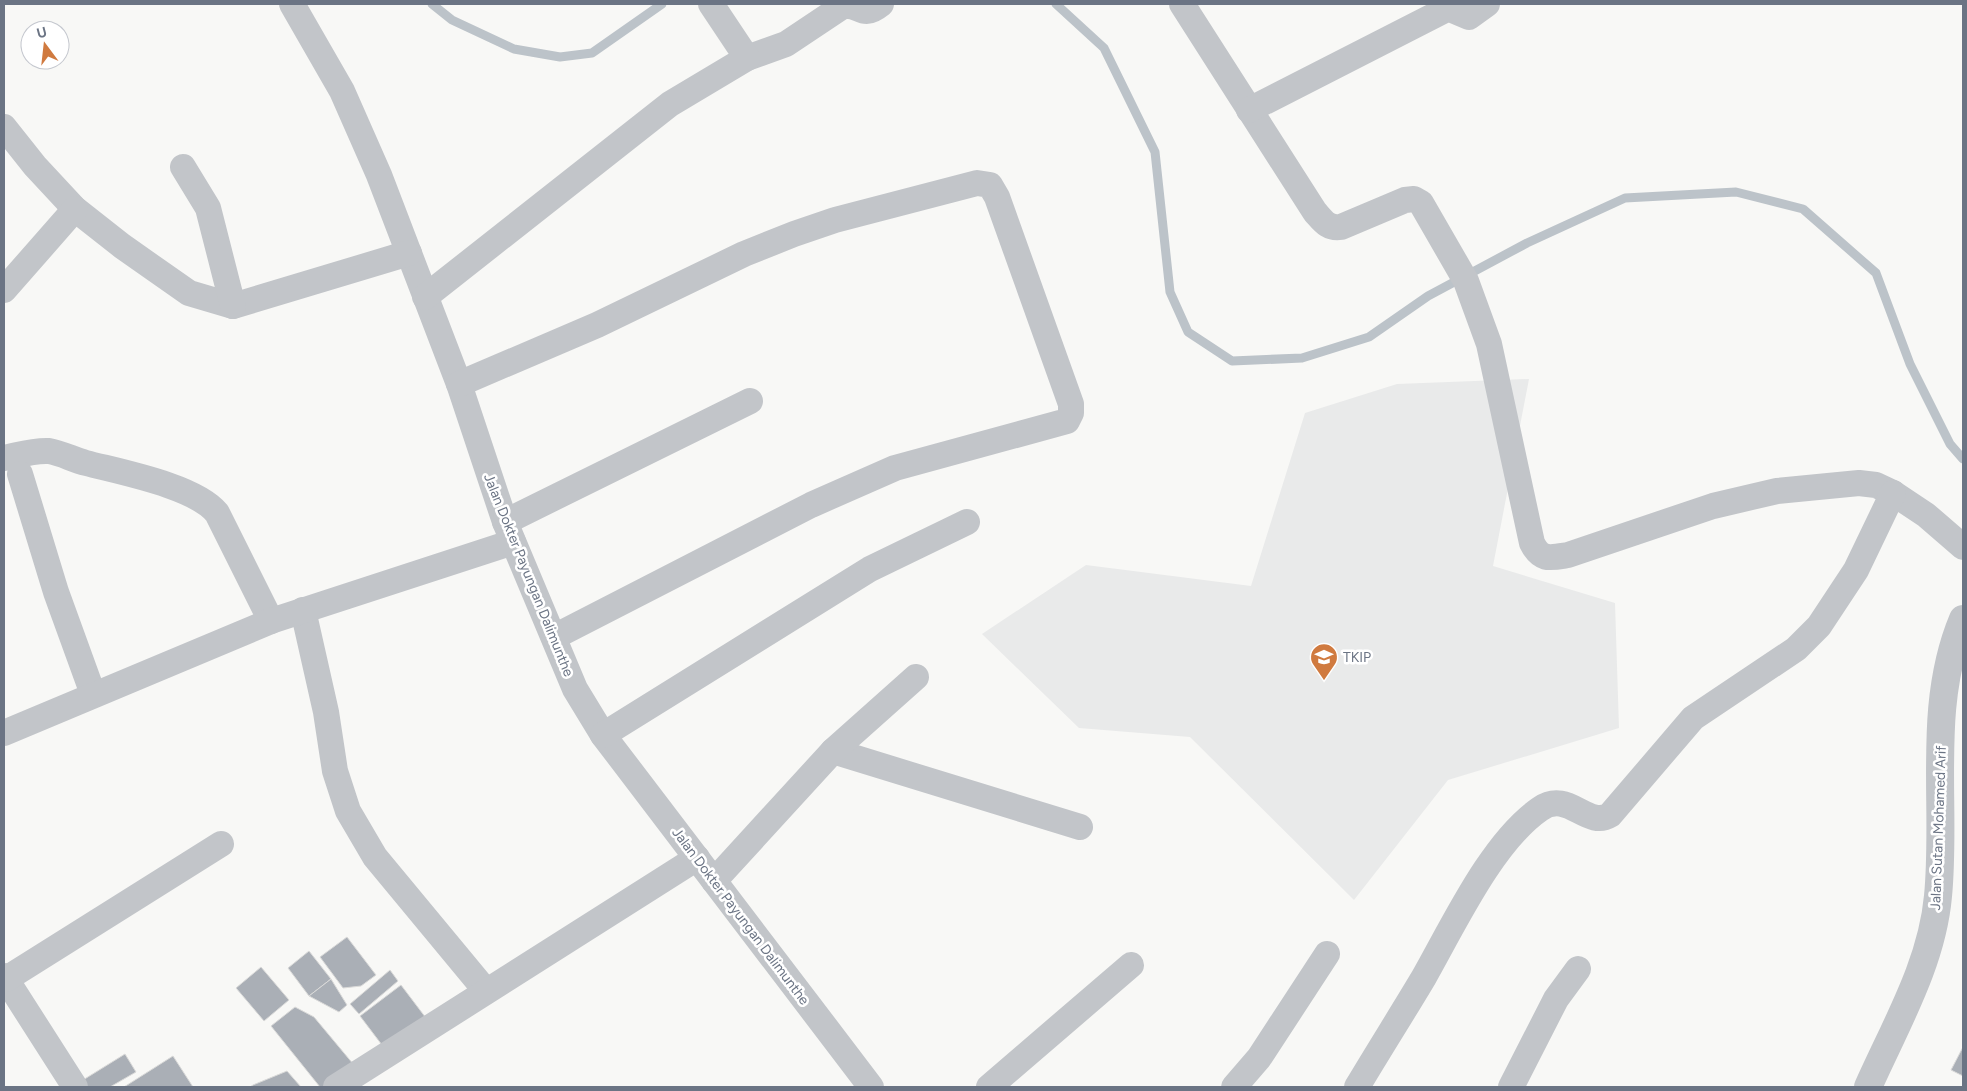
<svg xmlns="http://www.w3.org/2000/svg" width="1967" height="1091" font-family="Figtree,sans-serif">
<style>
.built{fill:#e9eaea}
.lines{fill:none;stroke-linecap:round;stroke-linejoin:round}
.stream{stroke:#bcc3c9;stroke-width:9}
.building{fill:#aaafb6;stroke:#dadad9}
.minor{stroke:#c2c5c9;stroke-width:26}
.tertiary{stroke:#c2c5c9;stroke-width:28}
.labels{text-anchor:middle;stroke-width:5;stroke-linejoin:round;paint-order:stroke}
.street-label{font-size:14px;fill:#6b7484;stroke:#fff}
.poi-label{font-size:14px;fill:#6b7484;stroke:#fff;text-anchor:start}
</style>
<rect width="100%" height="100%" fill="#f8f8f6"/>
<polygon class="built" points="1529,379 1493,566 1615,603 1619,728 1448,780 1354,900 1190,737 1079,728 982,634 1086,565 1251,586 1305,413 1397,384"/>
<g class="lines">
<g class="stream">
<polyline points="432,4 452,20 514,49 560,57 592,53 662,4"/>
<polyline points="1056,4 1104,48 1155,152 1170,292 1188,332 1232,361 1302,358 1369,337 1428,296 1527,243 1625,198 1736,192 1803,209 1876,273 1910,364 1950,444 1963,459"/>
</g>
</g>
<g class="building">
<polygon points="347,937 376,975 361,986 343,988 320,957"/>
<polygon points="309,951 331,979 309,996 288,968"/>
<polygon points="261,967 289,1000 264,1021 236,988"/>
<polygon points="390,970 398,981 359,1014 350,1004"/>
<polygon points="331,979 347,1005 339,1012 309,996"/>
<polygon points="401,985 426,1018 385,1049 360,1016"/>
<polygon points="295,1007 314,1017 354,1065 327,1087 320,1087 271,1026"/>
<polygon points="1963,1047 1963,1076 1951,1070"/>
<polygon points="125,1054 136,1072 110,1087 87,1087 83,1080"/>
<polygon points="173,1056 193,1087 124,1087"/>
<polygon points="287,1071 301,1087 250,1087 253,1085"/>
</g>
<g class="lines">
<g class="minor">
<polyline points="292,4 342,91 379,175 459,384 505,522 575,689 603,735 871,1087"/>
<path d="M 1182,4 L 1315,212 C 1323,221 1328,229 1341,227 L 1405,200 L 1414,199 L 1421,203 L 1466,281 L 1489,344 L 1532,543 C 1541,561 1550,558 1568,555 L 1713,506 L 1777,491 L 1859,483 L 1876,485 L 1893,493 L 1926,515 L 1963,547"/>
<path d="M 747,58 L 786,44 L 843,6 C 861,3 861,20 881,4"/>
<polyline points="1249,110 1445,10 1450,9 1469,17 1487,4"/>
<polyline points="4,127 35,166 75,209 122,246 189,293 233,306 409,253"/>
<polyline points="183,167 208,208 233,306"/>
<polyline points="4,290 75,209"/>
<polyline points="425,297 670,104 747,58 711,4"/>
<polyline points="459,384 597,325 744,254 794,234 835,220 977,183 990,185 997,197 1071,404 1071,413 1067,421 895,468 811,505 554,637"/>
<path d="M 4,458 C 19,455 34,450 49,451 C 61,453 74,460 86,463 C 120,472 195,486 217,513 L 271,621"/>
<polyline points="20,474 56,592 93,694"/>
<polyline points="505,522 750,401"/>
<polyline points="303,610 326,712 335,771 348,811 375,857 486,991"/>
<polyline points="4,733 271,621 513,542"/>
<polyline points="603,735 870,569 967,522"/>
<polyline points="833,751 1080,827"/>
<polyline points="714,881 833,751 916,677"/>
<polyline points="4,976 75,1087"/>
<polyline points="6,979 221,844"/>
<polyline points="336,1087 697,858"/>
<polyline points="989,1087 1131,965"/>
<polyline points="1234,1087 1259,1058 1327,954"/>
<path d="M 1357,1087 C 1379,1050 1402,1014 1424,977 C 1453,926 1492,842 1540,809 C 1568,789 1587,829 1610,815 L 1693,718 L 1796,649 L 1819,626 L 1856,570 L 1893,493"/>
<polyline points="1511,1087 1556,999 1578,969"/>
</g>
<path class="tertiary" d="M 1868,1087 C 1895,1026 1932,964 1938,896 C 1947,804 1926,707 1963,619"/>
</g>
<defs>
<g id="school-pin" transform="scale(1.4375)"><path d="M0 17L-7.5 6A9.5 9.5 0 1 1 7.5 6Z" fill="#d07a3f" stroke="#fff"/><path d="M0-5L7-2L0 1L-7-2ZM-4 1L0 2.5L4 1V4Q0 6-4 4Z" fill="#fff"/></g>
</defs>
<g fill-rule="evenodd">
<use href="#school-pin" x="1324" y="657"/>
</g>
<g class="labels">
<g class="street-label">
<text transform="translate(529 575) rotate(68)" y="5">Jalan Dokter Payungan Dalimunthe</text>
<text transform="translate(1938 828) rotate(-88)" y="5">Jalan Sutan Mohamed Arif</text>
<text transform="translate(741 916) rotate(53)" y="5">Jalan Dokter Payungan Dalimunthe</text>
</g>
<g class="poi-label">
<text x="1343" y="662">TKIP</text>
</g>
</g>
<rect width="1967" height="1091" fill="none" stroke="#6b7484" stroke-width="10"/>
<g transform="translate(45 45) rotate(345)"><circle r="24" fill="#ffffff" stroke="#c4c7ce"/>
<path d="M0-4L9 19L0 12L-9 19Z" fill="#d07a3f"/>
<text y="-8" font-size="14" font-weight="bold" text-anchor="middle" fill="#6b7484">U</text>
</g>
</svg>
